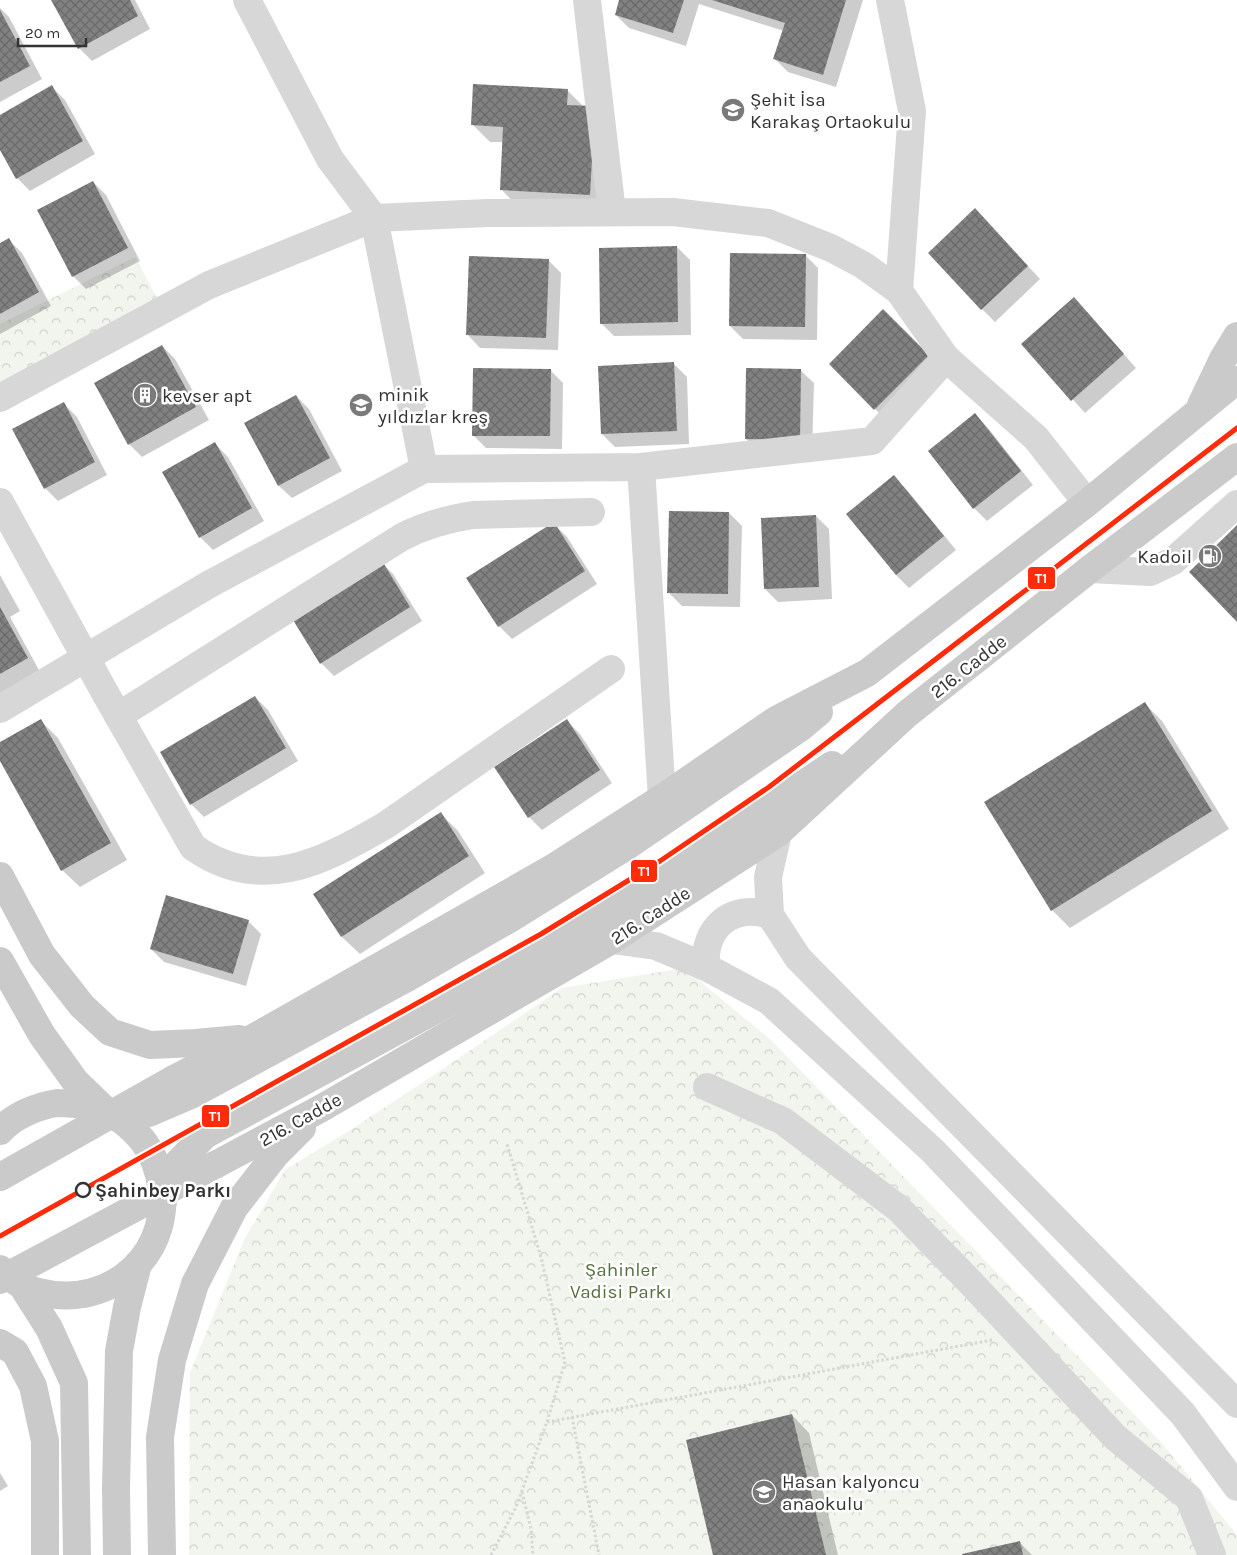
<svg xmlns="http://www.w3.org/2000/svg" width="1237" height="1555" font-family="Karla,sans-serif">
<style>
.forest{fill:url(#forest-crowns)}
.shadow{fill:#0003}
.building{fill:url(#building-cross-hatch)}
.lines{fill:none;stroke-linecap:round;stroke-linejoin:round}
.path{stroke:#d6d6d6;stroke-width:3;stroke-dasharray:2.5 2.5;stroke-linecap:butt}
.minor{stroke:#d7d7d7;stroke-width:28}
.major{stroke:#cacaca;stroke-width:28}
.major-bridge{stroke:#cacaca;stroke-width:28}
.tram-1-casing{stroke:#fff;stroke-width:9}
.tram-1{stroke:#ff2b0a;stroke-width:5}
.stop-dot{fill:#fff;stroke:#333;stroke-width:2.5}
.labels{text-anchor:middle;stroke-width:5;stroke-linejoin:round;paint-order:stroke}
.poi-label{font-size:19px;fill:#333;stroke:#fff;text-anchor:start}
.street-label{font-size:19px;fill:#333;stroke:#fff}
.stop-label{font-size:19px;font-weight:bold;fill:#333;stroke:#fff;text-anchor:start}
.park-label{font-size:19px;fill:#56703f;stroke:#fff}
.line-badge{stroke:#fff;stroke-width:2}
.badge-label{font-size:14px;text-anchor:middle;font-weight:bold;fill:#fff}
</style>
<defs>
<pattern id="forest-crowns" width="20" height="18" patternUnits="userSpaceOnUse" patternTransform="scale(1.25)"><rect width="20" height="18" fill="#f1f5ed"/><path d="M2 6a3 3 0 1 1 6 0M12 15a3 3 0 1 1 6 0" fill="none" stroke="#cfd2cc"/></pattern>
<pattern id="building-cross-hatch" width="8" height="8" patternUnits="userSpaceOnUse" patternTransform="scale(1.25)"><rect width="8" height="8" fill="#818181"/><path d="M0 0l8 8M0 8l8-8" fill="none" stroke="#6a6a6a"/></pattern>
</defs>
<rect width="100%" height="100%" fill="#fff"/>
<g class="forest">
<polygon points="135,257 160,303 0,388 0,324"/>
<polygon points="684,968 772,1041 1160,1441 1237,1535 1237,1555 189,1555 190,1373 244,1240 285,1170 355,1127 431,1077 562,988"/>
</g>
<g class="shadow">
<polygon points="52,0 135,0 150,29 92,61 79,48"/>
<polygon points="621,0 863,0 836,87 788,72 775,59 784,31 699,4 686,46 629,28 616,15"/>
<polygon points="0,8 9,17 42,79 0,102"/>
<polygon points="52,87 65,100 95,154 30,191 17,178 0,148 0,116"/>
<polygon points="567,90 584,107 607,211 518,207 501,189 504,142 490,142 472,124"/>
<polygon points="93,182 106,195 140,261 86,289 73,276"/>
<polygon points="988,223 1040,279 995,322 982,309"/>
<polygon points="9,240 22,253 51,306 0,334 0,245"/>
<polygon points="677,247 690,260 691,335 614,336 601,323"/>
<polygon points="805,255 818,268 817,340 743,339 730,326"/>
<polygon points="548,260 561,273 558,350 480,348 467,334"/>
<polygon points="883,311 941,369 888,422 831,364"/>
<polygon points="1087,312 1136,368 1085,413 1023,344"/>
<polygon points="162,346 175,359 209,420 142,457 129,444"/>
<polygon points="674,364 687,377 689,444 615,447 602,434"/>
<polygon points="550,370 563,383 562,449 486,448 473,435"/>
<polygon points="800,370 814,383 812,453 759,452 746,439"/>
<polygon points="296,396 309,409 342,471 292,498 279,486"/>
<polygon points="64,404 77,417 107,475 58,501 45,488"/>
<polygon points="975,415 988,428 1033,485 987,521 974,508 929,451"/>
<polygon points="215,444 228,457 264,521 213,550 200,537"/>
<polygon points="894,477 907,490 956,550 909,588 896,575 848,514"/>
<polygon points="729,513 742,526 740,607 682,606 669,593"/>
<polygon points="816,516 829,529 832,599 778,602 765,589"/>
<polygon points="554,524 567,537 597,584 512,639 499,626"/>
<polygon points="380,561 393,574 422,621 334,676 321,663"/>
<polygon points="0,575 20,611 10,617 40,672 0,694"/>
<polygon points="255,697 268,710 298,761 204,817 191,804"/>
<polygon points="1145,704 1162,721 1229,829 1070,928 1052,910 986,803"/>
<polygon points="41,721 58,738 127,860 80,887 62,870 0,759 0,744"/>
<polygon points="567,721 580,734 612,783 542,830 529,817"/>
<polygon points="441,814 458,831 485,873 360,954 342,937 315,894"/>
<polygon points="248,921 261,934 246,986 164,962 151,949"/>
<polygon points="792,1415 809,1433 838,1555 715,1555"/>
<polygon points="0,1473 8,1486 0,1491"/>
<polygon points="1020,1543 1032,1555 964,1555"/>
</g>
<g class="building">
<polygon points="51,0 130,0 138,16 78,49"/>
<polygon points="619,0 684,0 673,33 615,15"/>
<polygon points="712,0 846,0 823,75 773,59 785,23"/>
<polygon points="0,10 30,66 0,82"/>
<polygon points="473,84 568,89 567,105 595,106 590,195 500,190 503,127 471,125"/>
<polygon points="52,85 83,141 16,179 0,150 0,115"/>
<polygon points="93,181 128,248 72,277 37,210"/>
<polygon points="975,208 1028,266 981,310 928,253"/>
<polygon points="9,238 39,292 0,314 0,243"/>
<polygon points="677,246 678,322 600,324 599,248"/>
<polygon points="730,253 806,254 805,327 729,326"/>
<polygon points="469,256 549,259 546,338 466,335"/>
<polygon points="1074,297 1124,354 1071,401 1021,344"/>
<polygon points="883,309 929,355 874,410 829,364"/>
<polygon points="162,345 196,407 128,445 94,383"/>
<polygon points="674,362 677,431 601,434 598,366"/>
<polygon points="473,368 551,369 550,436 472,436"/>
<polygon points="746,368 801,369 800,440 745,439"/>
<polygon points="296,395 330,458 278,486 244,423"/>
<polygon points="64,402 95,462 44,489 12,429"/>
<polygon points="975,413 1021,471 973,509 928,451"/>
<polygon points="215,442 252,508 199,538 162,472"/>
<polygon points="894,475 944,536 896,575 846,514"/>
<polygon points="669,511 729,512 728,594 667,593"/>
<polygon points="816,515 819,587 764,589 761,518"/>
<polygon points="554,522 585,571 498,627 466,578"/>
<polygon points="1237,525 1237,622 1189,572"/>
<polygon points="381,559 410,607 320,664 290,615"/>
<polygon points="0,607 28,658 0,674"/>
<polygon points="255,696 286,748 190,805 160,752"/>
<polygon points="1145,702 1212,811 1051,911 984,802"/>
<polygon points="41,719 111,843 61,871 0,761 0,742"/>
<polygon points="567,719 600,770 528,818 494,767"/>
<polygon points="441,812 469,856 341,937 313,894"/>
<polygon points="166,895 249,920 233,974 150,949"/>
<polygon points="792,1414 826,1555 713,1555 686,1440"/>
<polygon points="1020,1541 1023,1555 962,1555 962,1554"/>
</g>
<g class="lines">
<g class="path">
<polyline points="572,1417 599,1555"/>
<polyline points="547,1422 992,1340"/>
<polyline points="522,1492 531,1529 533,1555"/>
<polyline points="491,1555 516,1507 547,1422 565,1362 541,1257 507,1144"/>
</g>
<g class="minor">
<polyline points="247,0 330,159 374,218 424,469"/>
<polyline points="587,0 612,212"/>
<polyline points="890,0 912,111 899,291"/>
<polyline points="0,398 209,285 374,218 488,213 673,212 768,223 831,248 863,265 899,291 946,358 1036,438 1087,503"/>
<polyline points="641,467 662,798"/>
<path d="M 0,502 L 104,691 L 193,847 C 261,895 322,862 386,825 L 611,669"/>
<polyline points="1090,569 1150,572 1173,561 1237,504"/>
<polyline points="0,709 208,585 424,469 641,467 872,441 946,358"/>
<path d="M 118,716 L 402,537 C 425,525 447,519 473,515 L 591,512"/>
<polyline points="778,833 768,877 770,915 798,958 1237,1404"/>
<polyline points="612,940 656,946 706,967 769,1001 933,1151 1183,1414 1237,1487"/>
<path d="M 706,967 C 703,928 731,903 770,915"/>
<polyline points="707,1087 783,1121 898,1208 972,1284 1115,1437 1189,1498 1212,1555"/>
</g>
<g class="major">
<polyline points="1201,405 1223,359 1237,336"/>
<polyline points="0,876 42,955 82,1006 110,1032 150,1045 196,1043 239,1039"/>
<polyline points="0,961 42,1035 75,1081 106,1111"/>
<polyline points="174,1079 253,1038 551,869 662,798 776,720 867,673 1087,503 1237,380"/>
<polyline points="119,1118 149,1113 191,1095 405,979 511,918 630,844 800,728 819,712"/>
<path d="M 0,1131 C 13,1116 37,1106 57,1103 C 64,1103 72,1104 80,1104 C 99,1105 120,1117 133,1130 C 146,1142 155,1158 159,1175 C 178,1250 112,1311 39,1292 C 24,1289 11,1279 0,1269"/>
<polyline points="215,1165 320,1109 612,940 778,833 907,714 1090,569 1237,457"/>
<polyline points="163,1202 169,1172 205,1135 437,1009 569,936 685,863 832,765"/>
<polyline points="21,1284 49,1328 74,1383 77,1555"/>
<polyline points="0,1343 15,1352 33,1386 45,1441 45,1555"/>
<polyline points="117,1555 116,1489 119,1351 127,1307 138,1264"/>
<polyline points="162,1555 160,1437 172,1360 195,1284 234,1208 276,1154 302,1128"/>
</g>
<g class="major-bridge">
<polyline points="0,1177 174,1079"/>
<polyline points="0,1280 215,1165"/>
</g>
<g class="tram-1-casing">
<polyline id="tram-1" points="0,1236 541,934 660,861 769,787 1237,428"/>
</g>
<use href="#tram-1" class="tram-1"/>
</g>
<defs>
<g id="school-disc" transform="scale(1.25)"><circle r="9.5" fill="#7a7a7a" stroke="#fff"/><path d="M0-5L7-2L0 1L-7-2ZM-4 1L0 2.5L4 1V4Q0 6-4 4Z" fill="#fff"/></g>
<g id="building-disc" transform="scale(1.25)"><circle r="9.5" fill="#7a7a7a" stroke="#fff"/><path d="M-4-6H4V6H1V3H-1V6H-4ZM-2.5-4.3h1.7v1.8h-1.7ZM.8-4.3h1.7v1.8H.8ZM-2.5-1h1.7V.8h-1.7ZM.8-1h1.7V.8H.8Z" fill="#fff"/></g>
<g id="fuel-disc" transform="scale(1.25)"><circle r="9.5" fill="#7a7a7a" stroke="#fff"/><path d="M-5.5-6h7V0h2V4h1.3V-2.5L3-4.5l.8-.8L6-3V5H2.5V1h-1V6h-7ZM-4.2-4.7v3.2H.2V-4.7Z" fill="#fff"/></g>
</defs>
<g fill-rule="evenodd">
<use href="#school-disc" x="733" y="110"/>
<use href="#building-disc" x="145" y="395"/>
<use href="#school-disc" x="361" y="405"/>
<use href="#fuel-disc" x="1210" y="556"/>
<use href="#school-disc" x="764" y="1492"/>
</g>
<circle class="stop-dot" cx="83" cy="1190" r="7"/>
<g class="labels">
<g class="poi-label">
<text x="750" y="106">Şehit İsa<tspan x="750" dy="22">Karakaş Ortaokulu</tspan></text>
<text x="378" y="401">minik<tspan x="378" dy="22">yıldızlar kreş</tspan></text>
<text x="162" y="402">kevser apt</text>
<text x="1192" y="563" text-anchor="end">Kadoil</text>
<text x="782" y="1488">Hasan kalyoncu<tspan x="782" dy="22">anaokulu</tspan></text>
</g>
<g class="street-label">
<text transform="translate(968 666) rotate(-38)" y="7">216. Cadde</text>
<text transform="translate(650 915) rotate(-33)" y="7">216. Cadde</text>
<text transform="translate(300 1119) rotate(-29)" y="7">216. Cadde</text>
</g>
<g class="stop-label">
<text x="95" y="1197">Şahinbey Parkı</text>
</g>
<g class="park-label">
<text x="621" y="1276">Şahinler<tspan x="621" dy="22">Vadisi Parkı</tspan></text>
</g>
</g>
<g class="line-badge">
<rect x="1027" y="566" width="29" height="24" rx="5" fill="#ff2b0a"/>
<rect x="630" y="859" width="28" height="24" rx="5" fill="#ff2b0a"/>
<rect x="201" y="1104" width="29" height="24" rx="5" fill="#ff2b0a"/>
</g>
<g class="badge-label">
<text x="1041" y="583">T1</text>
<text x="644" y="876">T1</text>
<text x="215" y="1121">T1</text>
</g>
<path d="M18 38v8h68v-8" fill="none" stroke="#333333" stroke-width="2.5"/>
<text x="25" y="38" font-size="15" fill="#333333" stroke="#ffffff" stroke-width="4" paint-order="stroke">20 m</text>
</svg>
